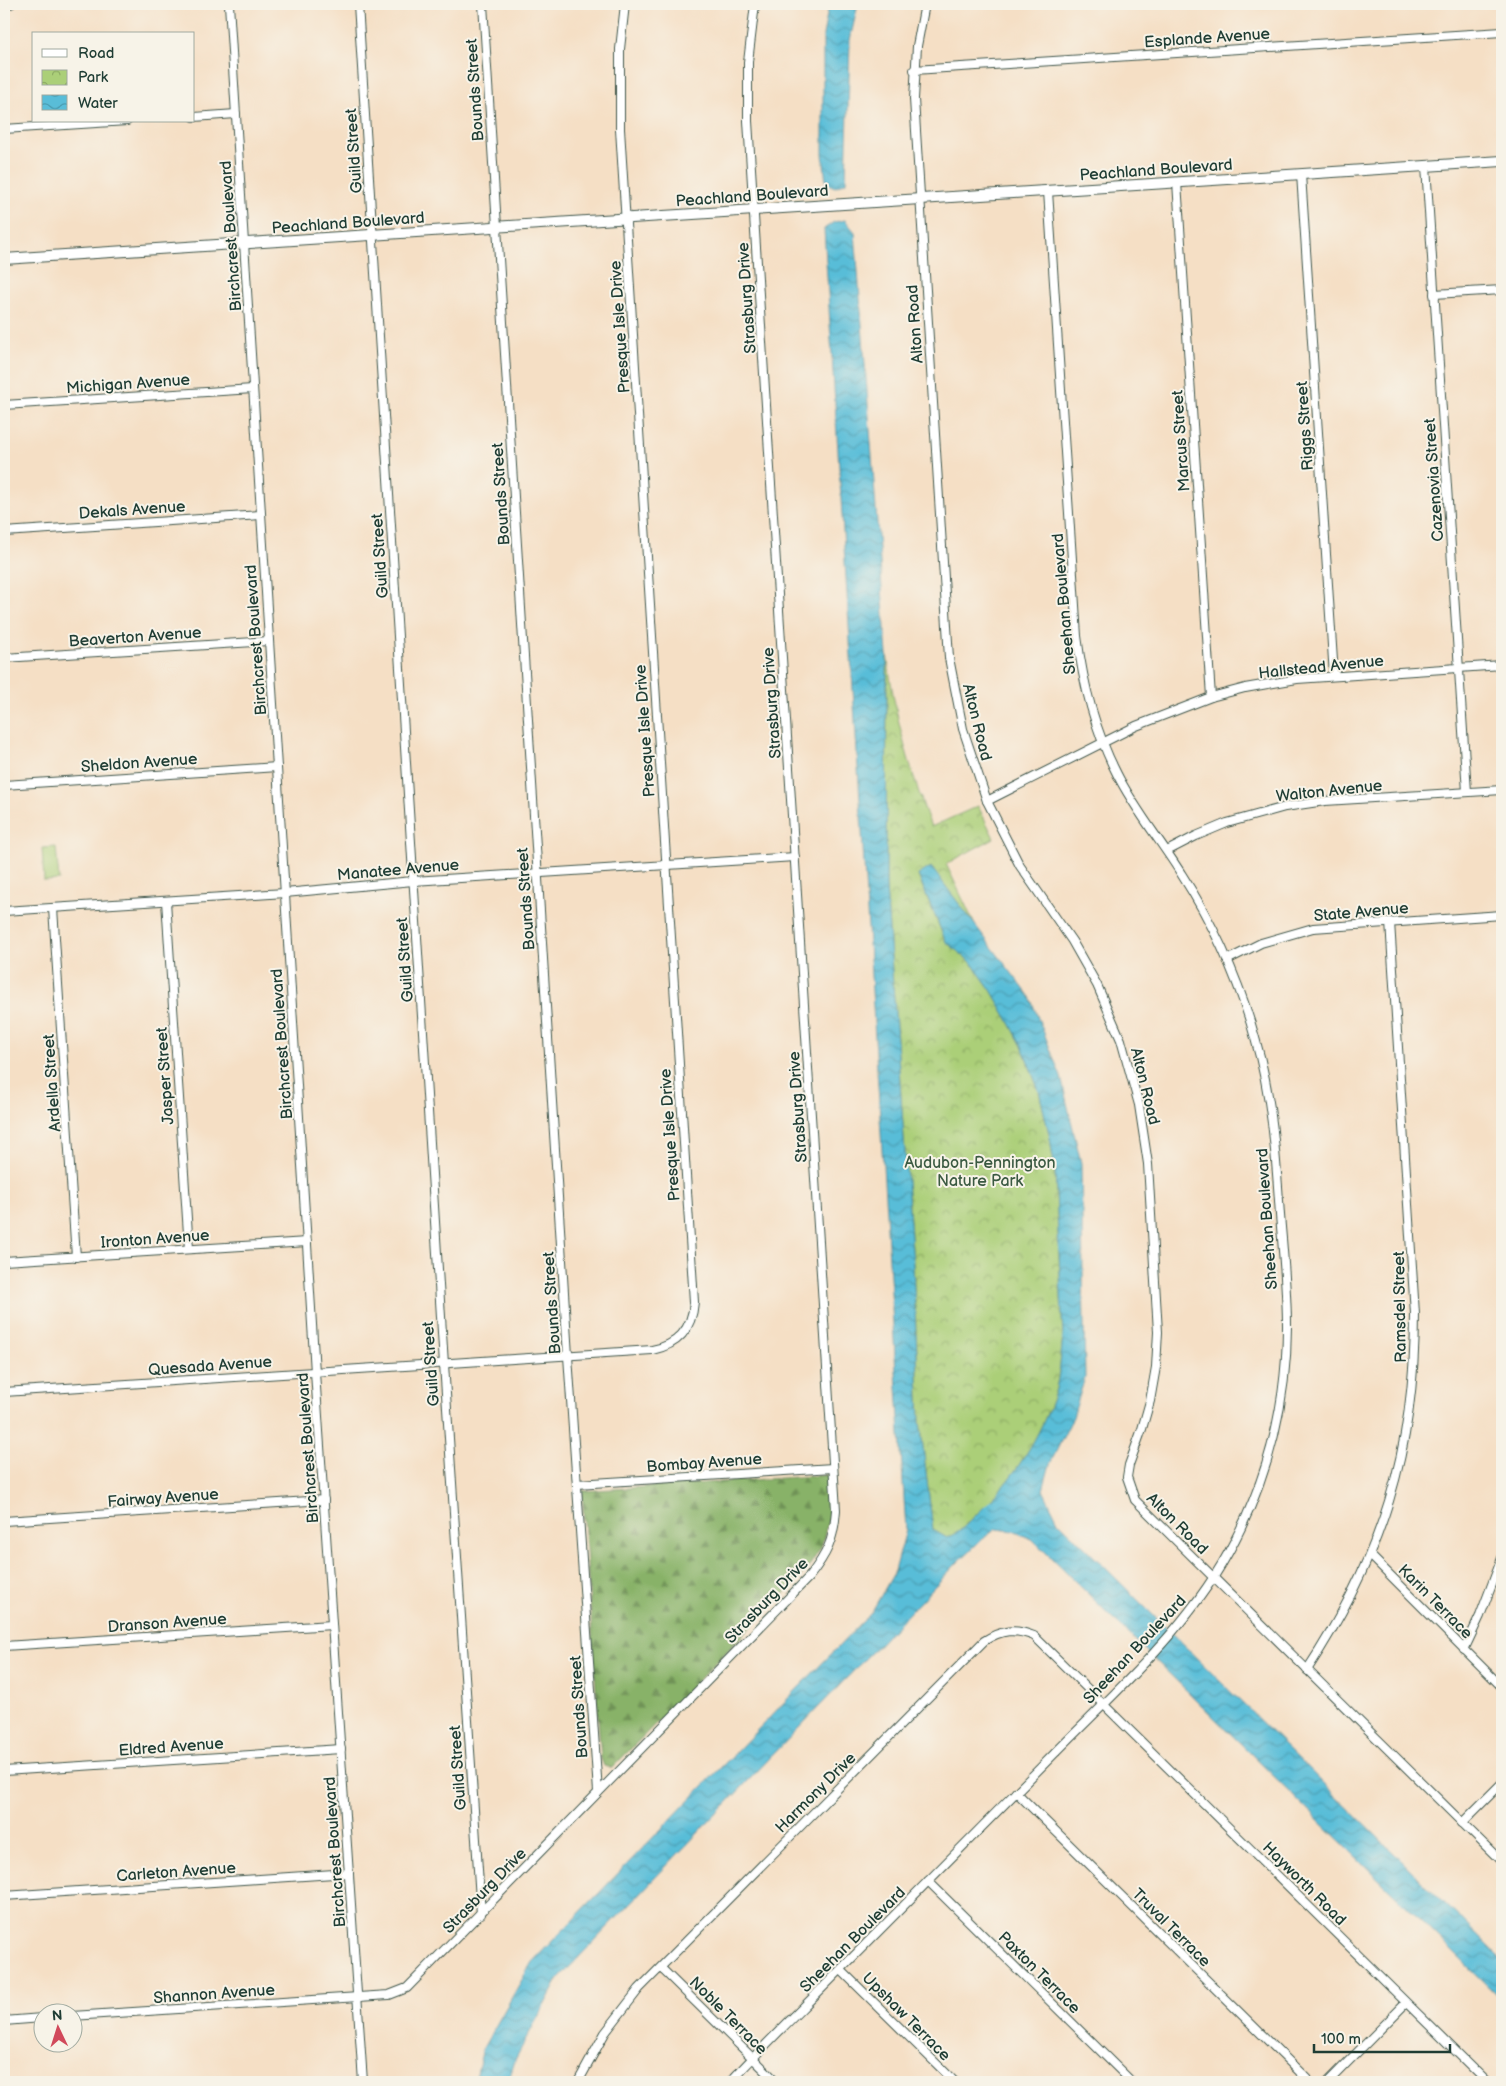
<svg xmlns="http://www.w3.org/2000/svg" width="1506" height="2086" font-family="'Balsamiq Sans',sans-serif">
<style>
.green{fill:#abcf78;stroke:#658656}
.forest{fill:url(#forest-firs);stroke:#54784e}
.park{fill:url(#park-crowns);stroke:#658656}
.water{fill:url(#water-waves);stroke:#3c7d86}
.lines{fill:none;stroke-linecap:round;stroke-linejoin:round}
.minor-casing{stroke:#3f554a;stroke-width:10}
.tertiary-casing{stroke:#3f554a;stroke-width:12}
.minor{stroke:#fff;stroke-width:8}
.tertiary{stroke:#fff;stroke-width:10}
.labels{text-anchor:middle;stroke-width:4;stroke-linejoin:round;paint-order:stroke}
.street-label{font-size:16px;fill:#1f3d34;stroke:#f7f3e8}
.park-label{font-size:16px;fill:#3b5a42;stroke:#f7f3e8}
</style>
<defs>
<pattern id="forest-firs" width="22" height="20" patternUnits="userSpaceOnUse" patternTransform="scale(1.25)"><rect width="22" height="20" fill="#88b268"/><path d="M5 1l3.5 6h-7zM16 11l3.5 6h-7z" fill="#6f9256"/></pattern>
<pattern id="park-crowns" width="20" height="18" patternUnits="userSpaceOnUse" patternTransform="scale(1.25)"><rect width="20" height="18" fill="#abcf78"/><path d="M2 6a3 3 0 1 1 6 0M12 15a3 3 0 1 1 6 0" fill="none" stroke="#8ba963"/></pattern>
<pattern id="water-waves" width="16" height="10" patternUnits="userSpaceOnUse" patternTransform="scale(1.25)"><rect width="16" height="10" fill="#59bdd8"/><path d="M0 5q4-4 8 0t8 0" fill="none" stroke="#499bb0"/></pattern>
</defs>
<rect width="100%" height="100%" fill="#f7f3e8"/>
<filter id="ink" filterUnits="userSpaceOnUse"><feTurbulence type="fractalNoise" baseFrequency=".02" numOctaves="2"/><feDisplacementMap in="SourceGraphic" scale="10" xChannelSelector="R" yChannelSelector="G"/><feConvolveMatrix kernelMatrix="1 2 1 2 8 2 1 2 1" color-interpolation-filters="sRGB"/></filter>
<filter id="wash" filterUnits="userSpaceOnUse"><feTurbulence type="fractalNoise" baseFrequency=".0096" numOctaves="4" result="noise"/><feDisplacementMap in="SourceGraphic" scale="20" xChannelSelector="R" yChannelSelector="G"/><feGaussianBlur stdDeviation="1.12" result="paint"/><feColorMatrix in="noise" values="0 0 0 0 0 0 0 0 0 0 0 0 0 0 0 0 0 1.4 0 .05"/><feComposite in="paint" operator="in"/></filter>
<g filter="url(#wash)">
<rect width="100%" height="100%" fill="#f5dfc5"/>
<polygon class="green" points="56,847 59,880 44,881 42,848"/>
<polygon class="forest" points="828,1475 829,1517 821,1548 806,1571 612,1768 604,1766 601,1759 582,1491"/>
<path class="park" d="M 887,654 C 894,715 910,770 931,827 L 978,806 L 994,838 L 946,864 L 975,925 L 931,867 L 918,876 L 946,942 L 971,962 L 991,990 L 1009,1021 L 1022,1046 L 1039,1091 L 1050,1138 L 1055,1172 L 1063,1336 C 1061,1354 1060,1372 1056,1389 C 1042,1435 1014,1479 979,1512 C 968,1522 962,1532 947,1538 L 933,1530 L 920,1422 L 913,1264 L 886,887 Z"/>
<g class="water">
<polygon points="829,4 858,4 850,40 846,182 835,187 826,183 823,154 823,35"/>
<path d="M 845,220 L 855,232 L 887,654 L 886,887 L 913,1264 L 920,1422 L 933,1530 L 947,1538 C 962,1532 968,1522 979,1512 C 1014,1479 1042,1435 1056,1389 C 1060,1372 1061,1354 1063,1336 L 1055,1172 L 1050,1138 L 1039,1091 L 1022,1046 L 1009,1021 L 991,990 L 971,962 L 946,942 L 918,875 L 931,867 L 1030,997 L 1061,1077 L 1081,1163 L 1085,1377 L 1073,1417 L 1050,1464 L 1043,1490 L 1058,1521 L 1502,1960 L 1502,2000 L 1032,1539 L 1013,1531 L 996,1529 L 981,1540 L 957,1563 L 559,1978 L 516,2058 L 508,2082 L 475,2082 L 483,2048 L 532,1962 L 871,1613 L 895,1571 L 906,1530 L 824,229 L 834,222 Z"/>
</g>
</g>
<g filter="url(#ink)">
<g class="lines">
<g class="minor-casing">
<g id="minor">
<polyline points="4,4 11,4"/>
<polyline points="229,4 315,1372 363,2082"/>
<polyline points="358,4 444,1364 481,1914"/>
<polyline points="483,4 568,1356 598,1792"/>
<polyline points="925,4 917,46 914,99 949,658 963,729 987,801 1020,866 1072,941 1097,985 1121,1040 1139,1105 1148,1164 1158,1332 1156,1367 1150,1401 1142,1429 1129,1465 1127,1477 1135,1500 1502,1862"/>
<polyline points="914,70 1502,32"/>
<polyline points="194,117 236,114"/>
<polyline points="4,129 127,121"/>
<polyline points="1426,166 1467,792"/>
<polyline points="1301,174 1334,676"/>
<polyline points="1177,182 1211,697"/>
<polyline points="1434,294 1502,290"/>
<polyline points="4,405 253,389"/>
<polyline points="4,532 261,515"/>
<polyline points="4,658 269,641"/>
<polyline points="4,785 277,767"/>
<polyline points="987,801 1136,726 1211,697 1245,688 1297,679 1502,665"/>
<polyline points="1167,851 1196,836 1227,823 1285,807 1325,801 1502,790"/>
<polyline points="166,901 189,1249"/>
<polyline points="53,908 76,1257"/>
<polyline points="4,911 285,893 413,881 795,857"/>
<polyline points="1227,960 1261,943 1313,928 1502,915"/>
<polyline points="4,1261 307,1242"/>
<path d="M 4,1392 L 652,1350 C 678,1345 692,1329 694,1302 L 620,129 L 620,49 L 625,4"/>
<polyline points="577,1484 833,1468"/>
<polyline points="4,1521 324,1500"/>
<polyline points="1371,1556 1502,1687"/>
<polyline points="4,1646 332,1625"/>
<polyline points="1464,1650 1480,1616 1502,1558"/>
<path d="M 1307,1670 C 1382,1556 1415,1451 1415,1314 L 1390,922"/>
<polyline points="4,1771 341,1749"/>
<polyline points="1016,1792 1310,2082"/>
<polyline points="1462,1823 1502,1783"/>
<polyline points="928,1881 1132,2082"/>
<polyline points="4,1896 349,1873"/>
<polyline points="661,1968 777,2082"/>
<polyline points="841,1970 955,2082"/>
<path d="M 72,2016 L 389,1995 L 407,1988 L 809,1577 C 827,1554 834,1540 836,1510 L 748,121 L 748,62 L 755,4"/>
<polyline points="4,2021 42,2018"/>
<path d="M 578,2082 L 605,2033 L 639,1989 L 984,1641 C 1001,1630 1015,1628 1034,1636 L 1487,2082"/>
<path d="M 730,2082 C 767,2042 806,2005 844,1966 C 914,1896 984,1825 1054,1754 C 1119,1688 1193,1624 1235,1540 C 1269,1474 1287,1400 1287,1326 C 1287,1289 1283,1252 1280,1215 C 1276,1155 1272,1096 1255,1038 C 1239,980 1214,925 1182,875 C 1161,841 1135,810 1117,774 C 1095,731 1083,684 1077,636 L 1048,191"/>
<polyline points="1328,2082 1406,2003"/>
</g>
</g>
<g class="tertiary-casing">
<polyline id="tertiary" points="4,259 1502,161"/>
</g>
<use href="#minor" class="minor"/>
<use href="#tertiary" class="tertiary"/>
</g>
</g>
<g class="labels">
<g class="street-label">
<text transform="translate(1207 37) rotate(-4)" y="6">Esplande Avenue</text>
<text transform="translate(474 90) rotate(-94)" y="6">Bounds Street</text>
<text transform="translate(353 151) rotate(-94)" y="6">Guild Street</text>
<text transform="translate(1156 169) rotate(-4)" y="6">Peachland Boulevard</text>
<text transform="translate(752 195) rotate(-4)" y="6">Peachland Boulevard</text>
<text transform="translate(348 222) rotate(-4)" y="6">Peachland Boulevard</text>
<text transform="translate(230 236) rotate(-94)" y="6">Birchcrest Boulevard</text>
<text transform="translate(746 298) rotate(-94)" y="6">Strasburg Drive</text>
<text transform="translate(914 324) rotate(-94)" y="6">Alton Road</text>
<text transform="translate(619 327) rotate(-94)" y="6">Presque Isle Drive</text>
<text transform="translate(128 383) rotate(-4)" y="6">Michigan Avenue</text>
<text transform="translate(1304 426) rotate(-94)" y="6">Riggs Street</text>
<text transform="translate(1180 441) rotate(-94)" y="6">Marcus Street</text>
<text transform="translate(1433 480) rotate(-94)" y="6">Cazenovia Street</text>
<text transform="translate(500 494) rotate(-94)" y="6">Bounds Street</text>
<text transform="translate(132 509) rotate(-4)" y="6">Dekals Avenue</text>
<text transform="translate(379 556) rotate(-94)" y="6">Guild Street</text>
<text transform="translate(1063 604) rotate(-95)" y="6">Sheehan Boulevard</text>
<text transform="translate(135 636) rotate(-4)" y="6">Beaverton Avenue</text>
<text transform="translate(255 640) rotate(-94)" y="6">Birchcrest Boulevard</text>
<text transform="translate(1321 666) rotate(-6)" y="6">Hallstead Avenue</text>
<text transform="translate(771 703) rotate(-94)" y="6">Strasburg Drive</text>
<text transform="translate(978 722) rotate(76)" y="6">Alton Road</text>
<text transform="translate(644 731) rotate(-94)" y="6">Presque Isle Drive</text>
<text transform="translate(139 762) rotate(-4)" y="6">Sheldon Avenue</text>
<text transform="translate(1329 790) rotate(-6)" y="6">Walton Avenue</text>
<text transform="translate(398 869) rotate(-5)" y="6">Manatee Avenue</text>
<text transform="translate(525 899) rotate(-94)" y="6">Bounds Street</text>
<text transform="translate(1361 911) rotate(-5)" y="6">State Avenue</text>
<text transform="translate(404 960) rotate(-94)" y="6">Guild Street</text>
<text transform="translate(281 1044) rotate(-94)" y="6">Birchcrest Boulevard</text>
<text transform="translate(164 1076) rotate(-94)" y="6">Jasper Street</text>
<text transform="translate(51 1083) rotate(-94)" y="6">Ardella Street</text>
<text transform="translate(1146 1086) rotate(76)" y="6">Alton Road</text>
<text transform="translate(797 1107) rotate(-94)" y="6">Strasburg Drive</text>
<text transform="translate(669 1135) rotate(-94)" y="6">Presque Isle Drive</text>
<text transform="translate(1266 1219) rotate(-94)" y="6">Sheehan Boulevard</text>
<text transform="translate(155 1238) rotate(-4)" y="6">Ironton Avenue</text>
<text transform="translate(551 1303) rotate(-94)" y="6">Bounds Street</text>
<text transform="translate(1399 1307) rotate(-91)" y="6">Ramsdel Street</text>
<text transform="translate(430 1364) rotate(-94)" y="6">Guild Street</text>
<text transform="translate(210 1365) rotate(-4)" y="6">Quesada Avenue</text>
<text transform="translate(307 1448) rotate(-94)" y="6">Birchcrest Boulevard</text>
<text transform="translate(704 1462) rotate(-4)" y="6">Bombay Avenue</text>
<text transform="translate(163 1497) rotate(-4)" y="6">Fairway Avenue</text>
<text transform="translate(1178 1523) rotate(45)" y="6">Alton Road</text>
<text transform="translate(766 1600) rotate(-46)" y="6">Strasburg Drive</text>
<text transform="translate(1436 1601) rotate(45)" y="6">Karin Terrace</text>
<text transform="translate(167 1622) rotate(-4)" y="6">Dranson Avenue</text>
<text transform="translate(1134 1649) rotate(-47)" y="6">Sheehan Boulevard</text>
<text transform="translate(578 1707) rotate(-94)" y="6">Bounds Street</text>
<text transform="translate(171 1746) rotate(-4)" y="6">Eldred Avenue</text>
<text transform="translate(457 1768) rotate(-94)" y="6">Guild Street</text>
<text transform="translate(815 1792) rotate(-45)" y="6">Harmony Drive</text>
<text transform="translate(334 1852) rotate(-94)" y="6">Birchcrest Boulevard</text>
<text transform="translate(176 1871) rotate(-4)" y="6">Carleton Avenue</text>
<text transform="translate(1305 1883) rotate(45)" y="6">Hayworth Road</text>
<text transform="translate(484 1890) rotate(-46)" y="6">Strasburg Drive</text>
<text transform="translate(1172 1927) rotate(45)" y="6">Truval Terrace</text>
<text transform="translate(852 1939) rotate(-45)" y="6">Sheehan Boulevard</text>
<text transform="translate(1040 1972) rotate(45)" y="6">Paxton Terrace</text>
<text transform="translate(214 1993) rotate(-4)" y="6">Shannon Avenue</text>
<text transform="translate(729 2015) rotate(45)" y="6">Noble Terrace</text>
<text transform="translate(907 2016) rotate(45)" y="6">Upshaw Terrace</text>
</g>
<g class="park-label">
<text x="980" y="1168">Audubon-Pennington<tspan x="980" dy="18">Nature Park</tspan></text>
</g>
</g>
<rect width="1506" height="2086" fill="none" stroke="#f7f3e8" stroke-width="20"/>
<rect x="32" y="32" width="162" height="90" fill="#f7f3e8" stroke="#a1aaa0"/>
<rect x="42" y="49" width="25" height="8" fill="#ffffff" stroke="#a1aaa0"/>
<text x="78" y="58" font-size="15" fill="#1f3d34">Road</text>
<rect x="42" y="70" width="25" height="15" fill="url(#park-crowns)" stroke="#a1aaa0"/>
<text x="78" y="82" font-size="15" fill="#1f3d34">Park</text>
<rect x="42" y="95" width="25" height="15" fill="url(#water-waves)" stroke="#a1aaa0"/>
<text x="78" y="108" font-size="15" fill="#1f3d34">Water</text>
<g transform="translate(58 2028) rotate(356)"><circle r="24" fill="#f7f3e8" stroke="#a1aaa0"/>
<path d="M0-4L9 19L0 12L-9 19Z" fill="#d1495b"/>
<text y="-8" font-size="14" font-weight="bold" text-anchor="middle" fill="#1f3d34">N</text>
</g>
<path d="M1314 2044v8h136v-8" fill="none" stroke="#1f3d34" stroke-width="2.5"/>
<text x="1321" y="2044" font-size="15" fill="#1f3d34" stroke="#f7f3e8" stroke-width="4" paint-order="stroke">100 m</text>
</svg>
